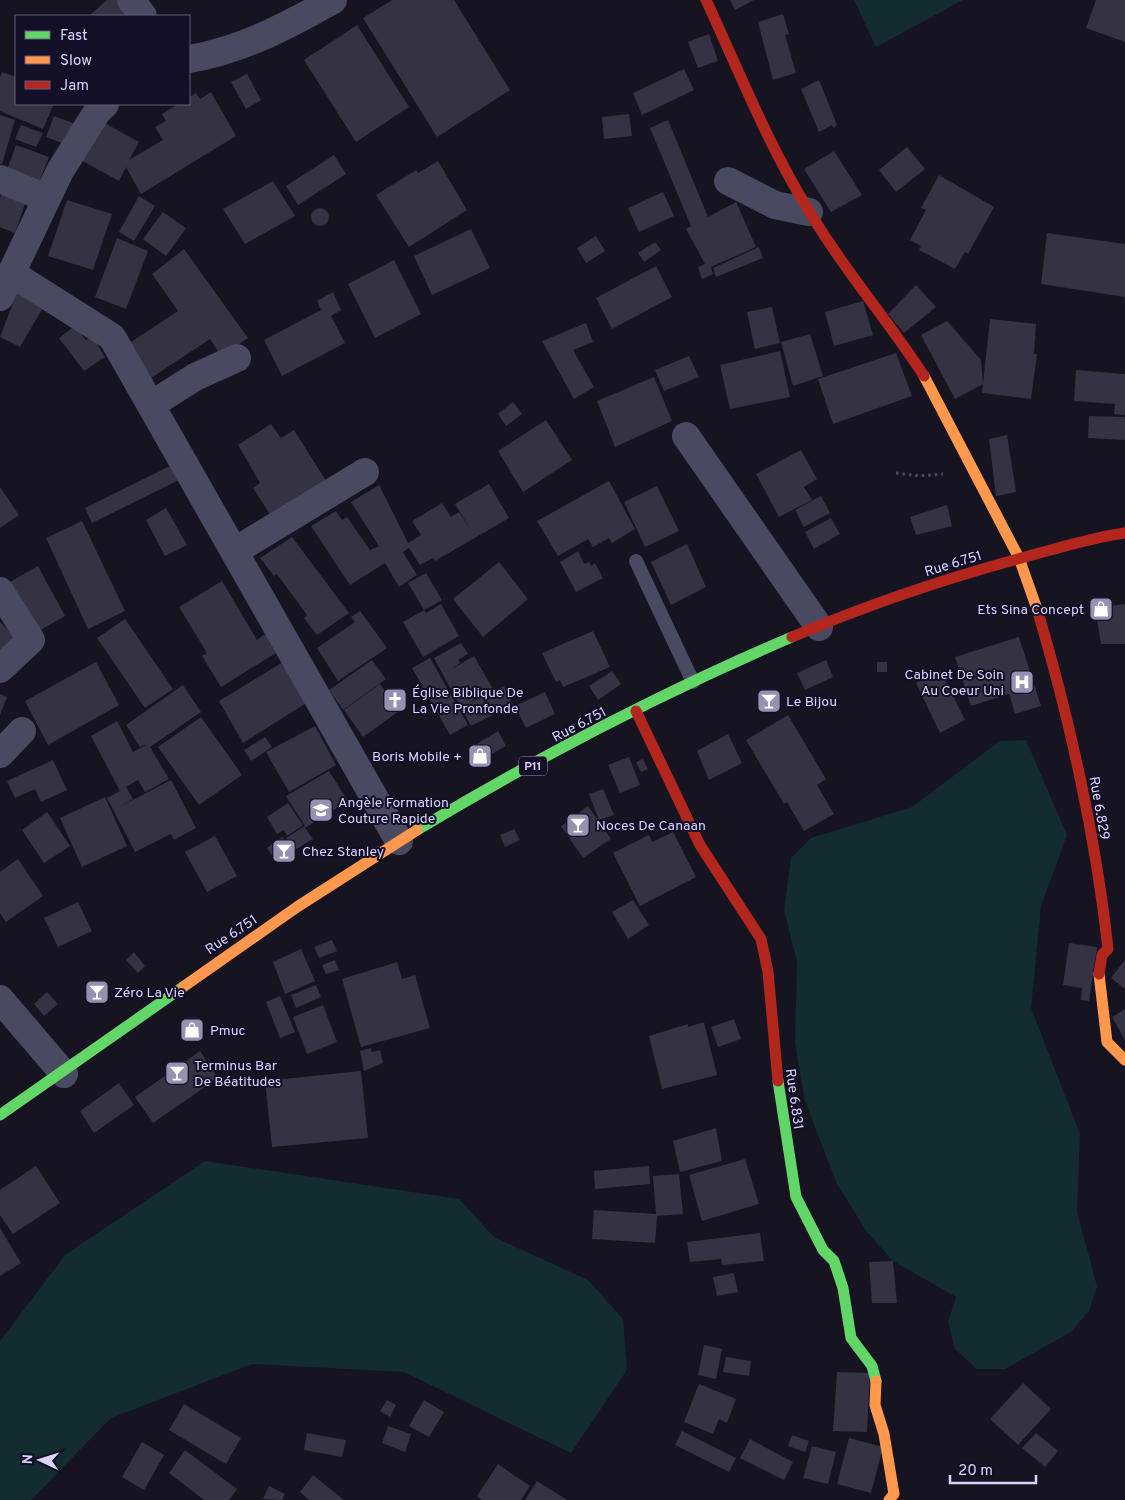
<svg xmlns="http://www.w3.org/2000/svg" width="1125" height="1500" font-family="Overpass,sans-serif">
<style>
.green{fill:#132c2d}
.building{fill:#343243}
.lines{fill:none;stroke-linecap:round;stroke-linejoin:round}
.path{stroke:#44505f;stroke-width:3;stroke-dasharray:2.5 4;stroke-linecap:butt}
.lane{stroke:#4a4962;stroke-width:14}
.street{stroke:#4a4962;stroke-width:28}
.fast{stroke:#63d668;stroke-width:11}
.slow{stroke:#ff974d;stroke-width:11}
.jam{stroke:#b3261e;stroke-width:11}
.labels{text-anchor:middle;stroke-width:4;stroke-linejoin:round;paint-order:stroke}
.shield{fill:#130f26;stroke:#9e99be;stroke-width:1}
.shield-label{font-size:12px;font-weight:bold;fill:#d9d4ff}
.street-label{font-size:14px;fill:#d9d4ff;stroke:#130f26}
.poi-label{font-size:14px;fill:#d9d4ff;stroke:#130f26;text-anchor:start}
</style>
<rect width="100%" height="100%" fill="#161421"/>
<g class="green">
<polygon points="854,0 963,0 876,47"/>
<polygon points="1026,740 1067,835 1041,906 1031,1008 1080,1134 1077,1212 1097,1286 1089,1311 1071,1332 1005,1369 977,1369 955,1349 948,1322 956,1297 893,1261 867,1232 837,1184 805,1101 795,1043 797,962 784,910 791,858 811,838 912,807 1000,741"/>
<polygon points="205,1161 459,1199 494,1237 588,1280 623,1319 627,1370 571,1453 404,1372 252,1364 111,1418 31,1500 0,1500 0,1341 66,1254"/>
</g>
<g class="building">
<polygon points="107,0 122,0 139,16 89,16"/>
<polygon points="392,0 454,0 510,90 437,137 363,18"/>
<polygon points="730,0 754,0 735,10"/>
<polygon points="1096,0 1125,0 1125,42 1086,28"/>
<polygon points="783,14 789,34 785,35 796,73 773,80 758,22"/>
<polygon points="357,25 409,107 356,142 304,60"/>
<polygon points="709,34 718,61 698,68 688,42"/>
<polygon points="684,69 694,90 642,115 633,93"/>
<polygon points="2,72 16,77 16,104 54,104 43,129 0,111 0,77"/>
<polygon points="247,74 261,100 246,109 231,82"/>
<polygon points="819,80 837,125 833,128 832,125 819,132 801,89"/>
<polygon points="211,92 236,136 141,194 126,167 119,181 79,159 99,120 139,142 129,160 163,140 155,127 166,121 162,114 178,104 189,104 189,97 196,93 200,99"/>
<polygon points="629,114 632,136 604,139 602,117"/>
<polygon points="0,115 15,120 2,164 0,164"/>
<polygon points="54,116 78,125 70,146 46,137"/>
<polygon points="668,120 708,217 736,202 756,247 711,267 713,274 702,279 698,267 705,264 686,229 691,226 650,128"/>
<polygon points="21,125 43,133 36,147 15,139"/>
<polygon points="16,145 49,157 38,185 6,173"/>
<polygon points="907,147 925,169 896,192 879,170"/>
<polygon points="834,151 862,195 831,212 804,169"/>
<polygon points="334,155 346,174 298,205 286,186"/>
<polygon points="438,161 467,210 409,247 376,195 416,170 418,173"/>
<polygon points="939,175 994,207 968,254 965,252 955,269 919,250 921,246 910,240 926,210 921,208"/>
<polygon points="273,181 295,216 245,244 223,209"/>
<polygon points="663,192 674,216 639,232 628,208"/>
<polygon points="2,193 26,201 15,233 0,227 0,199"/>
<polygon points="139,196 155,206 134,241 119,232"/>
<polygon points="67,200 112,214 93,270 48,256"/>
<circle cx="320" cy="217" r="9"/>
<polygon points="163,212 186,228 166,256 143,239"/>
<polygon points="471,229 490,268 432,295 414,256"/>
<polygon points="1047,233 1125,244 1125,297 1041,284"/>
<polygon points="596,236 605,251 586,263 577,248"/>
<polygon points="117,238 148,251 126,309 95,297"/>
<polygon points="655,242 661,250 644,262 638,253"/>
<polygon points="759,247 763,258 716,277 713,268"/>
<polygon points="184,249 248,338 221,356 210,339 151,378 128,344 178,311 152,274"/>
<polygon points="394,260 421,314 375,338 348,284"/>
<polygon points="656,266 672,297 612,329 596,298"/>
<polygon points="916,285 936,307 904,333 888,314"/>
<polygon points="18,290 44,306 20,347 0,337"/>
<polygon points="333,292 341,310 331,316 345,343 282,376 264,340 321,310 317,301"/>
<polygon points="863,301 873,335 834,346 825,312"/>
<polygon points="772,307 780,343 755,349 747,312"/>
<polygon points="990,319 1036,324 1034,354 1037,354 1031,399 982,393"/>
<polygon points="947,321 981,360 983,384 955,399 921,335"/>
<polygon points="586,323 593,342 573,350 594,387 574,399 542,341"/>
<polygon points="75,326 86,340 91,335 105,357 84,371 59,338"/>
<polygon points="810,334 823,376 793,386 781,342"/>
<polygon points="780,351 790,397 730,409 720,365"/>
<polygon points="896,353 912,396 833,424 818,379"/>
<polygon points="689,356 699,377 664,391 655,370"/>
<polygon points="1076,370 1125,374 1125,415 1114,414 1115,404 1074,401"/>
<polygon points="654,377 672,421 615,447 597,401"/>
<polygon points="513,402 522,414 506,426 498,414"/>
<polygon points="1089,416 1125,417 1125,440 1088,438"/>
<polygon points="546,420 572,460 523,492 498,451"/>
<polygon points="271,424 281,438 294,430 328,484 273,519 253,488 260,483 238,445"/>
<polygon points="1007,435 1016,492 996,496 989,439"/>
<polygon points="801,450 817,479 804,487 812,500 779,517 756,474"/>
<polygon points="172,465 179,480 92,523 85,508"/>
<polygon points="609,481 635,529 612,543 609,538 593,547 588,539 558,556 537,521"/>
<polygon points="489,484 509,518 435,561 433,558 420,565 409,548 403,552 417,575 399,587 385,563 350,585 311,526 336,511 342,520 347,517 370,550 379,546 351,502 379,485 408,543 421,535 412,521 442,503 451,517 459,512 471,530 455,504"/>
<polygon points="657,486 679,531 645,547 624,502"/>
<polygon points="0,487 19,515 0,528"/>
<polygon points="821,496 830,513 804,527 795,510"/>
<polygon points="947,505 952,526 916,535 910,517"/>
<polygon points="166,508 187,545 165,556 146,520"/>
<polygon points="831,518 840,534 814,549 805,532"/>
<polygon points="82,521 125,611 88,629 46,538"/>
<polygon points="292,537 349,613 317,635 304,618 307,615 277,574 274,576 260,558"/>
<polygon points="687,544 706,587 671,605 651,562"/>
<polygon points="578,551 584,564 589,562 591,566 595,563 603,578 576,592 560,562"/>
<polygon points="499,562 528,599 483,637 453,599"/>
<polygon points="38,566 65,616 37,632 10,582"/>
<polygon points="426,573 442,600 424,610 408,583"/>
<polygon points="222,581 257,640 265,634 276,653 221,687 202,656 207,653 179,607"/>
<polygon points="441,604 459,636 423,657 403,622 424,610 426,613"/>
<polygon points="1125,604 1125,644 1101,644 1095,608"/>
<polygon points="360,611 387,648 338,681 317,648 355,622 351,617"/>
<polygon points="125,619 173,689 145,708 97,638"/>
<polygon points="0,622 20,642 0,662"/>
<polygon points="593,631 610,667 563,687 560,680 556,682 542,653"/>
<polygon points="1019,637 1041,706 1015,714 1009,694 971,706 955,657"/>
<polygon points="461,643 468,654 458,660 460,663 452,669 474,656 493,689 467,704 504,686 513,705 471,726 434,658"/>
<polygon points="430,658 468,725 450,735 412,668"/>
<polygon points="372,660 386,679 343,710 329,690"/>
<polygon points="826,660 833,677 805,690 797,673"/>
<polygon points="96,662 119,705 48,745 25,701"/>
<polygon points="283,662 308,702 243,743 219,701"/>
<rect x="877" y="662" width="10" height="10"/>
<polygon points="940,670 965,720 940,733 916,683"/>
<polygon points="612,671 621,684 598,700 589,686"/>
<polygon points="380,684 399,711 363,737 344,710"/>
<polygon points="183,685 201,712 150,747 169,779 145,792 138,780 126,787 133,799 119,807 171,780 196,828 174,840 171,834 135,852 107,798 120,791 91,736 117,721 133,752 148,744 140,747 126,725"/>
<polygon points="771,691 778,705 767,711 760,696"/>
<polygon points="545,692 555,714 526,728 515,706"/>
<polygon points="0,694 7,697 0,715"/>
<polygon points="788,715 826,779 817,785 834,814 804,831 787,802 784,804 746,740"/>
<polygon points="201,717 242,775 199,805 158,747"/>
<polygon points="315,726 336,765 289,792 266,752"/>
<polygon points="498,731 506,746 481,760 472,747"/>
<polygon points="728,734 742,763 709,780 697,751"/>
<polygon points="265,737 272,747 251,761 244,750"/>
<polygon points="629,757 640,785 620,793 608,765"/>
<polygon points="643,759 648,769 641,772 636,762"/>
<polygon points="53,760 67,790 41,802 35,789 15,798 7,781"/>
<polygon points="329,771 348,801 305,828 313,839 295,850 286,838 305,826 286,796"/>
<polygon points="603,789 614,815 599,820 589,794"/>
<polygon points="105,797 127,846 82,867 60,818"/>
<polygon points="288,803 303,825 287,836 284,830 277,834 267,817"/>
<polygon points="588,806 611,839 583,858 561,826"/>
<polygon points="47,812 70,846 44,863 22,830"/>
<polygon points="514,829 520,840 505,847 500,835"/>
<polygon points="673,832 696,877 640,906 613,853 649,835 652,842"/>
<polygon points="215,836 237,876 207,892 185,852"/>
<polygon points="282,837 293,852 277,863 267,848"/>
<polygon points="18,859 43,896 6,922 0,913 0,872"/>
<polygon points="633,900 649,925 628,939 612,912"/>
<polygon points="78,902 92,931 58,947 44,918"/>
<polygon points="332,940 337,951 319,958 314,947"/>
<polygon points="1069,943 1097,947 1089,1001 1081,1000 1082,988 1063,985"/>
<polygon points="301,949 315,981 285,994 273,962"/>
<polygon points="134,952 145,966 138,973 126,960"/>
<polygon points="335,960 339,970 326,974 322,965"/>
<polygon points="1125,960 1125,989 1111,978"/>
<polygon points="397,962 402,979 415,975 430,1028 361,1047 342,979"/>
<polygon points="316,985 321,997 296,1008 291,995"/>
<polygon points="47,992 58,1004 44,1016 34,1004"/>
<polygon points="280,996 295,1032 280,1038 266,1002"/>
<polygon points="323,1005 337,1042 307,1054 293,1017"/>
<polygon points="1125,1009 1125,1040 1112,1017"/>
<polygon points="734,1019 741,1039 718,1047 711,1027"/>
<polygon points="704,1022 717,1075 662,1089 649,1036 688,1024 688,1027"/>
<polygon points="371,1048 372,1052 380,1050 383,1063 364,1071 360,1051"/>
<polygon points="200,1051 218,1078 153,1123 135,1097"/>
<polygon points="361,1071 368,1138 272,1147 265,1081"/>
<polygon points="119,1083 134,1105 94,1133 80,1111"/>
<polygon points="716,1128 722,1161 680,1172 673,1141"/>
<polygon points="745,1159 759,1204 702,1221 689,1175"/>
<polygon points="36,1166 60,1203 13,1234 0,1215 0,1190"/>
<polygon points="649,1166 650,1184 595,1189 594,1171"/>
<polygon points="679,1174 683,1214 657,1216 655,1243 592,1239 594,1210 656,1214 653,1176"/>
<polygon points="0,1228 21,1263 0,1276"/>
<polygon points="760,1233 764,1261 722,1265 721,1259 690,1262 687,1242"/>
<polygon points="893,1261 897,1303 872,1303 869,1262"/>
<polygon points="734,1273 738,1292 717,1296 713,1277"/>
<polygon points="704,1345 722,1349 716,1379 698,1375"/>
<polygon points="726,1357 751,1361 749,1376 723,1372"/>
<polygon points="837,1372 870,1373 867,1432 833,1431"/>
<polygon points="1023,1383 1051,1409 1018,1445 990,1419"/>
<polygon points="699,1384 736,1399 727,1423 719,1419 713,1434 684,1422"/>
<polygon points="387,1400 396,1405 390,1417 380,1411"/>
<polygon points="424,1400 444,1412 429,1437 409,1426"/>
<polygon points="184,1404 241,1438 226,1464 169,1430"/>
<polygon points="388,1426 411,1434 405,1452 382,1443"/>
<polygon points="682,1431 736,1458 729,1472 675,1445"/>
<polygon points="307,1433 346,1440 342,1457 304,1450"/>
<polygon points="1036,1433 1058,1451 1045,1467 1022,1448"/>
<polygon points="792,1435 809,1441 805,1452 788,1446"/>
<polygon points="849,1438 883,1447 871,1493 837,1484"/>
<polygon points="750,1439 793,1462 784,1480 740,1458"/>
<polygon points="142,1442 164,1455 144,1490 122,1477"/>
<polygon points="812,1446 836,1452 828,1484 803,1478"/>
<polygon points="185,1450 237,1489 229,1500 204,1500 169,1473"/>
<polygon points="498,1464 530,1486 521,1500 482,1500 477,1496"/>
<polygon points="313,1475 344,1500 309,1500 300,1492"/>
<polygon points="537,1481 567,1500 525,1500"/>
<polygon points="269,1486 285,1494 282,1500 263,1499"/>
</g>
<g class="lines">
<polyline class="path" points="896,473 919,476 943,474"/>
<polyline class="lane" points="636,561 693,682"/>
<g class="street">
<polyline points="131,0 143,16"/>
<path d="M 189,59 C 242,50 287,26 333,0"/>
<polyline points="0,179 46,198"/>
<polyline points="728,181 775,205 809,212"/>
<polyline points="11,273 112,337 399,841"/>
<polyline points="0,297 60,171 97,112 105,104"/>
<polyline points="151,405 195,377 237,358"/>
<polyline points="686,436 819,627"/>
<polyline points="235,551 365,472"/>
<polyline points="0,591 31,640 0,669"/>
<polyline points="0,754 22,731"/>
<polyline points="0,999 64,1074"/>
</g>
<g class="fast">
<path d="M 417,830 C 537,758 663,692 792,637"/>
<polyline points="778,1081 796,1197 823,1250 834,1261 843,1288 851,1338 872,1366 876,1381"/>
<polyline points="0,1115 183,987"/>
</g>
<g class="slow">
<polyline points="924,376 1019,558 1037,609"/>
<polyline points="1099,974 1107,1042 1125,1060"/>
<polyline points="183,987 297,907 417,830"/>
<polyline points="876,1381 875,1405 884,1434 894,1494 889,1500"/>
</g>
<g class="jam">
<path d="M 706,0 C 739,71 768,145 809,211 C 843,269 888,320 924,376"/>
<path d="M 1037,609 C 1069,716 1096,838 1108,949 L 1102,955 L 1099,974"/>
<path d="M 792,637 C 871,603 953,576 1036,554 C 1066,546 1095,537 1125,533"/>
<polyline points="636,711 700,845 761,939 768,972 778,1081"/>
</g>
</g>
<defs>
<g id="shop-square" transform="scale(1.25)"><rect x="-9" y="-9" width="18" height="18" rx="4" fill="#9591b1" stroke="#130f26"/><path d="M-5-2.5h2.3a2.7 3.5 0 0 1 5.4 0H5L5.5 6h-11ZM-1.5-2.5h3a1.5 2.3 0 0 0-3 0Z" fill="#fff"/></g>
<g id="hospital-square" transform="scale(1.25)"><rect x="-9" y="-9" width="18" height="18" rx="4" fill="#9591b1" stroke="#130f26"/><path d="M-5-5h3v3.5h4V-5h3V5h-3V1.5h-4V5h-3Z" fill="#fff"/></g>
<g id="church-square" transform="scale(1.25)"><rect x="-9" y="-9" width="18" height="18" rx="4" fill="#9591b1" stroke="#130f26"/><path d="M-1.2-6h2.4v3.5h3.3v2.4h-3.3V6h-2.4V-.1h-3.3v-2.4h3.3Z" fill="#fff"/></g>
<g id="bar-square" transform="scale(1.25)"><rect x="-9" y="-9" width="18" height="18" rx="4" fill="#9591b1" stroke="#130f26"/><path d="M-6-5H6L.8 .8V4.5H3.5V6h-7V4.5H-.8V.8Z" fill="#fff"/></g>
<g id="university-square" transform="scale(1.25)"><rect x="-9" y="-9" width="18" height="18" rx="4" fill="#9591b1" stroke="#130f26"/><path d="M0-5L7-2L0 1L-7-2ZM-4 1L0 2.5L4 1V4Q0 6-4 4Z" fill="#fff"/></g>
</defs>
<g fill-rule="evenodd">
<use href="#shop-square" x="1101" y="609"/>
<use href="#hospital-square" x="1022" y="682"/>
<use href="#church-square" x="395" y="700"/>
<use href="#bar-square" x="769" y="701"/>
<use href="#shop-square" x="480" y="756"/>
<use href="#university-square" x="321" y="810"/>
<use href="#bar-square" x="578" y="825"/>
<use href="#bar-square" x="284" y="851"/>
<use href="#bar-square" x="97" y="992"/>
<use href="#shop-square" x="192" y="1030"/>
<use href="#bar-square" x="177" y="1073"/>
</g>
<g class="labels">
<rect class="shield" x="519" y="756.5" width="28" height="19" rx="4"/>
<g class="shield-label">
<text x="533" y="770">P11</text>
</g>
<g class="street-label">
<text transform="translate(953 563) rotate(-17)" y="5">Rue 6.751</text>
<text transform="translate(579 724) rotate(-28)" y="5">Rue 6.751</text>
<text transform="translate(1100 808) rotate(80)" y="5">Rue 6.829</text>
<text transform="translate(231 934) rotate(-34)" y="5">Rue 6.751</text>
<text transform="translate(795 1099) rotate(82)" y="5">Rue 6.831</text>
</g>
<g class="poi-label">
<text x="1084" y="614" text-anchor="end">Ets Sina Concept</text>
<text x="1004" y="679" text-anchor="end">Cabinet De Soin<tspan x="1004" dy="16">Au Coeur Uni</tspan></text>
<text x="412" y="697">Église Biblique De<tspan x="412" dy="16">La Vie Pronfonde</tspan></text>
<text x="786" y="706">Le Bijou</text>
<text x="462" y="761" text-anchor="end">Boris Mobile +</text>
<text x="338" y="807">Angèle Formation<tspan x="338" dy="16">Couture Rapide</tspan></text>
<text x="596" y="830">Noces De Canaan</text>
<text x="302" y="856">Chez Stanley</text>
<text x="114" y="997">Zéro La Vie</text>
<text x="210" y="1035">Pmuc</text>
<text x="194" y="1070">Terminus Bar<tspan x="194" dy="16">De Béatitudes</tspan></text>
</g>
</g>
<rect x="15" y="15" width="175" height="90" fill="#130f26" stroke="#625e7d"/>
<rect x="25" y="31" width="25" height="8" fill="#63d668" stroke="#625e7d"/>
<text x="60" y="40" font-size="15" fill="#d9d4ff">Fast</text>
<rect x="25" y="56" width="25" height="8" fill="#ff974d" stroke="#625e7d"/>
<text x="60" y="65" font-size="15" fill="#d9d4ff">Slow</text>
<rect x="25" y="81" width="25" height="8" fill="#b3261e" stroke="#625e7d"/>
<text x="60" y="90" font-size="15" fill="#d9d4ff">Jam</text>
<g transform="translate(40 1460) rotate(274)" stroke="#130f26" stroke-width="4" paint-order="stroke">
<path d="M0-4L9 19L0 12L-9 19Z" fill="#d9d4ff"/>
<text y="-8" font-size="14" font-weight="bold" text-anchor="middle" fill="#d9d4ff">N</text>
</g>
<path d="M950 1475v8h86v-8" fill="none" stroke="#d9d4ff" stroke-width="2.5"/>
<text x="958" y="1475" font-size="15" fill="#d9d4ff" stroke="#130f26" stroke-width="4" paint-order="stroke">20 m</text>
</svg>
